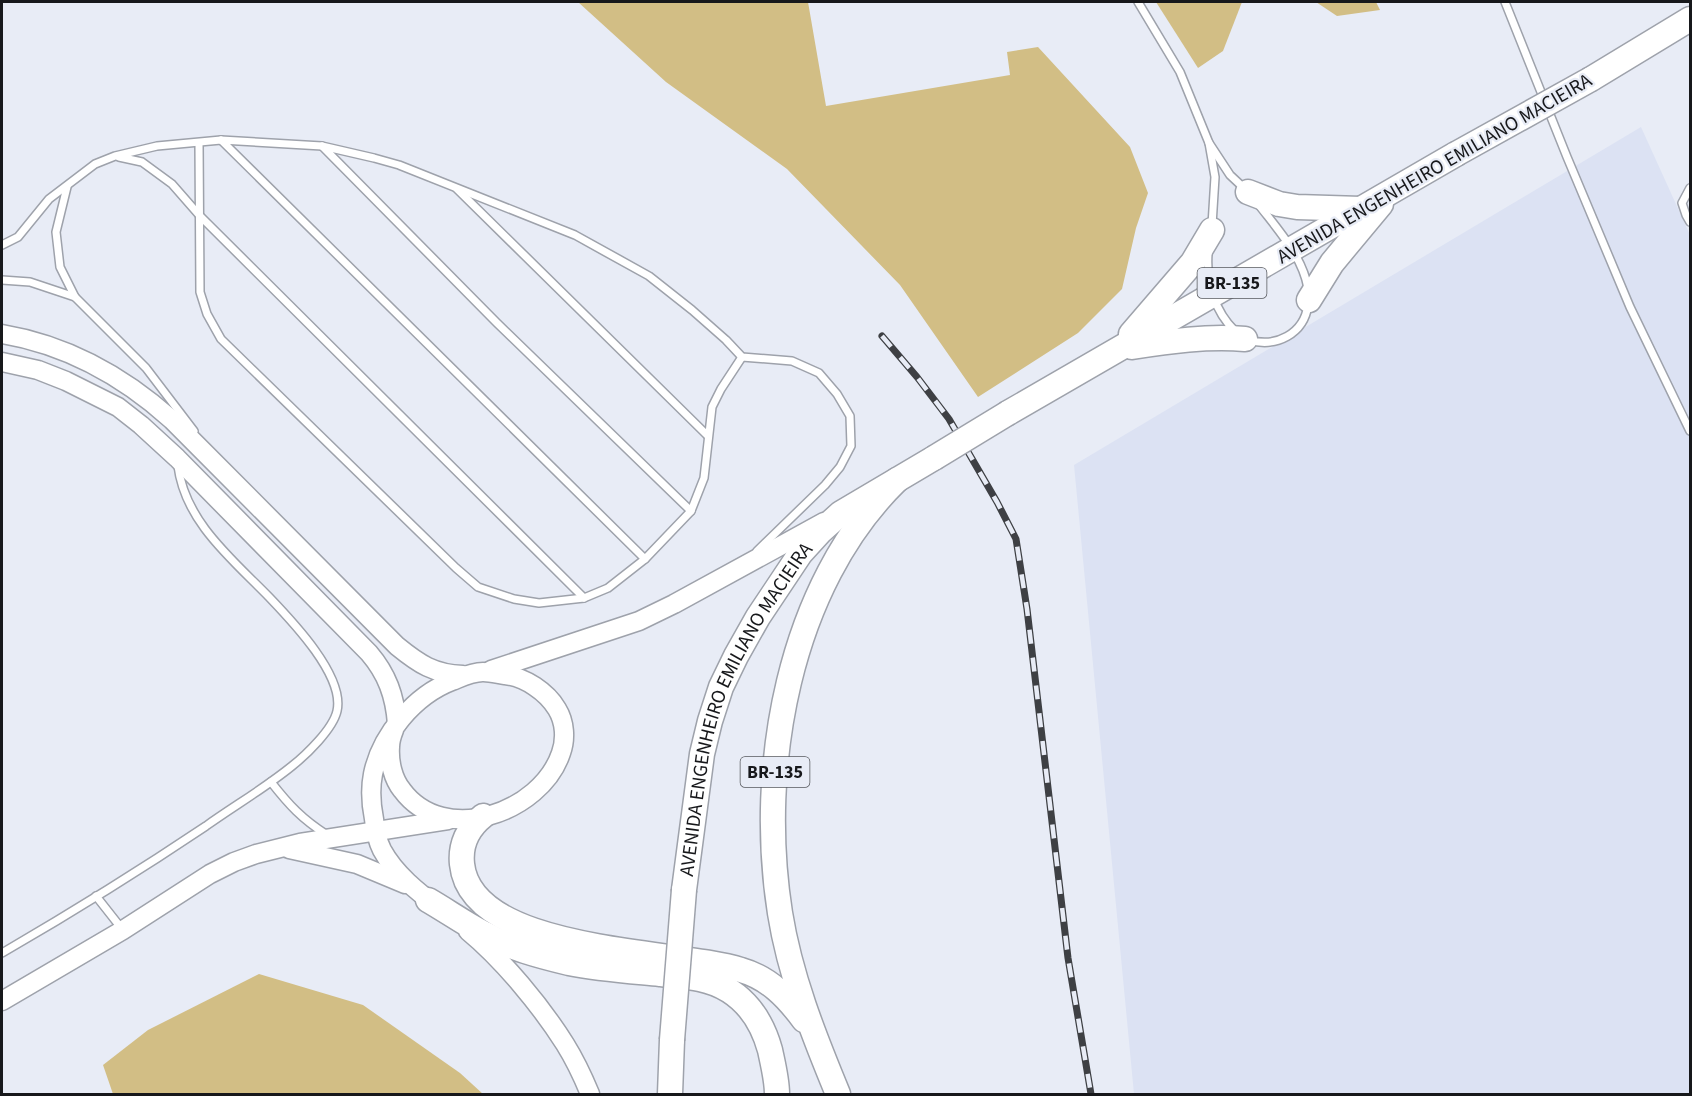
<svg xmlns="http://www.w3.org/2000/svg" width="1692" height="1096" font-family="'Source Sans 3',sans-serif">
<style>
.built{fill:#dce2f3}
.green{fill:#d2be85}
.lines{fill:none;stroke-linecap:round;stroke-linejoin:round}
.lane-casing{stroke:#9ea2ab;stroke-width:10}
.secondary-casing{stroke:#9ea2ab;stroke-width:21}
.highway-casing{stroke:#9ea2ab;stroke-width:27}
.lane{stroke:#fff;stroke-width:7}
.secondary{stroke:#fff;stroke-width:18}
.highway{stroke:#fff;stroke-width:24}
.rail-casing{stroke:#3e4044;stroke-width:7}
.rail{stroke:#e8ecf6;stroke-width:4.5;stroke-dasharray:14;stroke-linecap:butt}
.highway-bridge-casing{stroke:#9ea2ab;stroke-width:27;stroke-linecap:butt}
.highway-bridge{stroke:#fff;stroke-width:24}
.labels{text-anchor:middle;stroke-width:4.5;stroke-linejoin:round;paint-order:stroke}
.shield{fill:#e8ecf6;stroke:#56585d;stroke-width:1.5}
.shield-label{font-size:18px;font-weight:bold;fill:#17181b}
.street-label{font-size:20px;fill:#17181b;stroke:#e8ecf6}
</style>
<rect width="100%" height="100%" fill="#e8ecf6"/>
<polygon class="built" points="1641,127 1690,235 1690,1094 1134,1094 1074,465"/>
<g class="green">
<polygon points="578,2 808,2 826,106 1010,75 1007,52 1038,47 1130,147 1148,193 1136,228 1122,289 1078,333 978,397 900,285 787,169 666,82"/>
<polygon points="1156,2 1242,2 1223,51 1198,68"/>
<polygon points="1316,2 1376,2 1380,10 1337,16"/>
<polygon points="259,974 363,1005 460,1073 483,1094 113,1094 103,1065 148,1030"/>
</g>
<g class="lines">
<g class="lane-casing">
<g id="lane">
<polyline points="1138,2 1180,72 1209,143 1230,175 1246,190"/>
<polyline points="1505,2 1567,157 1630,307 1690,431"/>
<polyline points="221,140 645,559"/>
<polyline points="199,143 200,292 207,314 221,339 456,568 478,587 514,599 539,603 584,598 608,588 645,559 691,511 704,478 712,407 721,389 742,357"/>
<polyline points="1209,143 1215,177 1212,225"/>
<polyline points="322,146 497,323 691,511"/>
<polyline points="119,157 142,162 172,184 200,216 584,598"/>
<polyline points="67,187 56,232 60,267 75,297"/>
<polyline points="1690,188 1682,203 1686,215 1690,222"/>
<polyline points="457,189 708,436"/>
<path d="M 1259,205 C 1279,231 1302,256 1308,288"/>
<polyline points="2,245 18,237 49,199 95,164 115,156 157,146 221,140 322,146 374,158 399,165 575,235 649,276 692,310 726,340 742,357 792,361 819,373 837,394 850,416 851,446 840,467 825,485 757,551"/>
<path d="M 1208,254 C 1206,282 1215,312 1235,331"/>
<polyline points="2,280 30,282 75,297 146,368 194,431"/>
<path d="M 1249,340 C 1276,348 1304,334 1308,305"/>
<path d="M 271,782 C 289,805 302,819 327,835"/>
<polyline points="96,896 122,929"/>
<path d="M 2,953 C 71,913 139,871 206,826 C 234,806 265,788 292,766 C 306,755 333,729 337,711 C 345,676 292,621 269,597 C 233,560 185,522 178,466"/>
</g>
</g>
<g class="secondary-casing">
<g id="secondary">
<path d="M 2,334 C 67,345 123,376 172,420 L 397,646 C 419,664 434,674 463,675"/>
<path d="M 2,362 L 38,370 L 66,381 L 118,407 L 141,425 L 177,458 L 369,653 C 387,674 395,696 397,724"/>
<polyline points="491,670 639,621 674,604 824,522"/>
<path d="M 394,730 C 392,735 390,742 390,747 C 389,762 393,779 402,790 C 444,847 541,813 561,753 C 566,739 565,722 557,709 C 547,692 525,677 505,675 C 498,674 490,672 483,672 C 472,672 462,677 452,681 C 415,695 381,735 373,774 C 370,789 371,804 374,819 C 375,830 377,840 382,850 C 395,874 418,892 439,908"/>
<polyline points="289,849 357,864 405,884"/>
<path d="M 468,931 C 503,960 541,1006 565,1044 C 575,1060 583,1077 590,1094"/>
<polyline points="2,1001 123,930 210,874 234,862 256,854 300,843 448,820"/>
</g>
</g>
<g class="highway-casing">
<g id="highway">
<polyline points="1591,79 1690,19"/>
<polyline points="1248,192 1279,204 1297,207 1361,209"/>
<polyline points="1309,300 1332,263 1381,204"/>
<polyline points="1131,334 1193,262 1212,230"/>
<path d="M 1132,347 C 1170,341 1207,336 1245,339"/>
<polyline points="1008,413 1456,154"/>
<path d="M 483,816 C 468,828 460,845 462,864 C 471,954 676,949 741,970 C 769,978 787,997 804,1020"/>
<path id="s1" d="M 684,890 L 702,754 L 710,721 L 721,687 L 736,656 L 758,617 L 800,554 L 821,531 L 841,513 L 934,458"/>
<path d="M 428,900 C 447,911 464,923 483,933 C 509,948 540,956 569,963 C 599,969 629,971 660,974 C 673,976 687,976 700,979 C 738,987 760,1014 770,1050 C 773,1064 777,1080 777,1094"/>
<polyline points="670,1094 672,1040"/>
<path d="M 838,1094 C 814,1036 790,976 780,913 C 757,768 788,586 897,480"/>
</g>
</g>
<use href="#lane" class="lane"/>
<use href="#secondary" class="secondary"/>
<use href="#highway" class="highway"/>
<g class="rail-casing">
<polyline id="rail" points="882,336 917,377 949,419 997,502 1016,539 1027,609 1068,958 1091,1094"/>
</g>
<use href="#rail" class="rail"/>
<g class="highway-bridge-casing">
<g id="highway-bridge">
<polyline points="1456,154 1591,79"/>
<polyline points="934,458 1008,413"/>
<polyline points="672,1040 684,890"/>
</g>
</g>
<use href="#highway-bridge" class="highway-bridge"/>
</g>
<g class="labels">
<g class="shield">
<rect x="1197.5" y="268" width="69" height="30" rx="4.5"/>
<rect x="740.5" y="757" width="69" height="30" rx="4.5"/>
</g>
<g class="shield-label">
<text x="1232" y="289">BR-135</text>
<text x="775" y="778">BR-135</text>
</g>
<g class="street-label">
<text transform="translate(1434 168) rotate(-30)" y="7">AVENIDA ENGENHEIRO EMILIANO MACIEIRA</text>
<text dy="7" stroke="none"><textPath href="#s1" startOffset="194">AVENIDA ENGENHEIRO EMILIANO MACIEIRA</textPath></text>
</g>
</g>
<rect width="1692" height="1096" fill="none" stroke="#17181b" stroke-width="6"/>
</svg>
